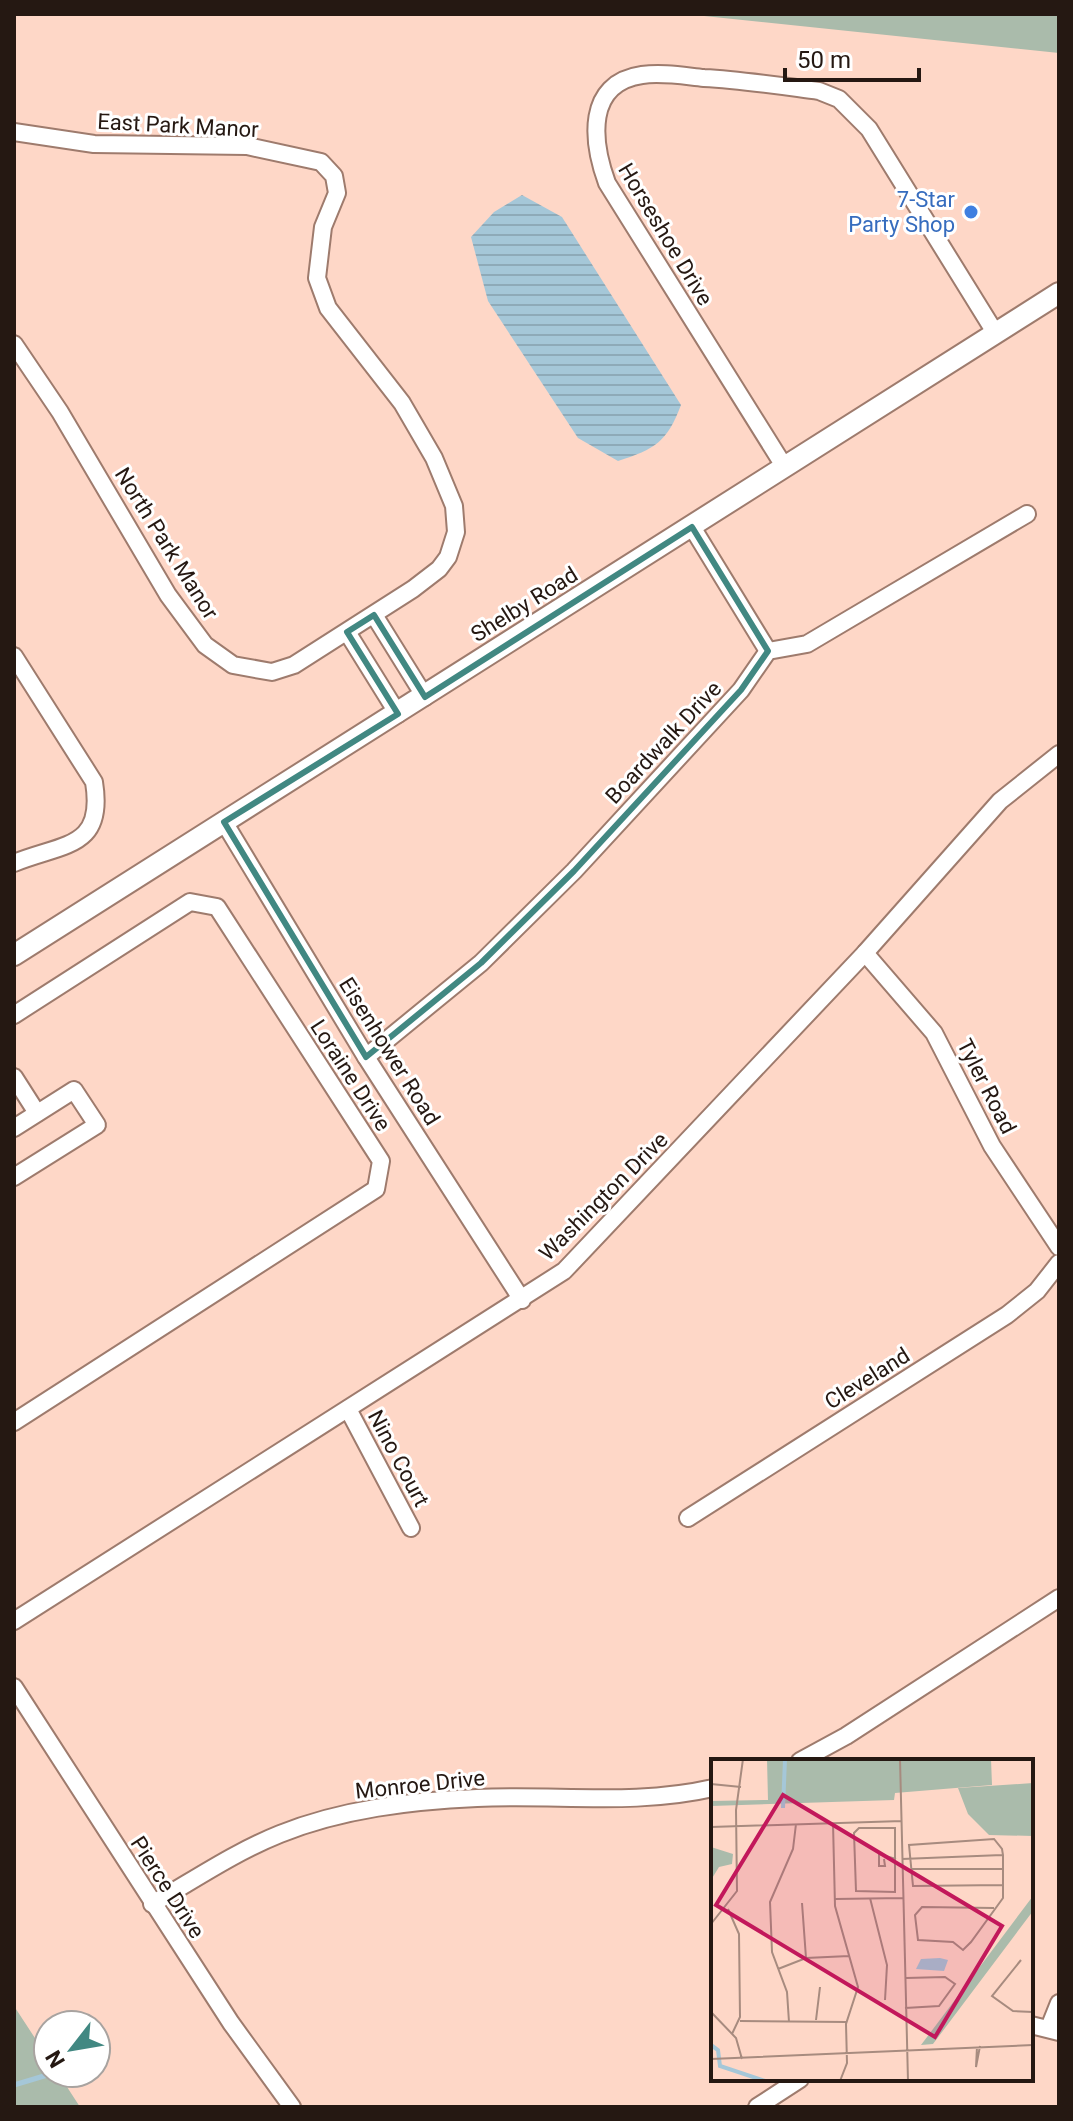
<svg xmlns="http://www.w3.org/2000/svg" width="1073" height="2121" font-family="Roboto,sans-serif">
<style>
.park{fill:#aabbab}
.water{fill:url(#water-rules)}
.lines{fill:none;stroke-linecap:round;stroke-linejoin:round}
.stream{stroke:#a5c7d8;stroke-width:5}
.minor-casing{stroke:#9e7b6d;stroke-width:20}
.tertiary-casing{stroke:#9e7b6d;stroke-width:24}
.minor{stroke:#fff;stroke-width:16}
.tertiary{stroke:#fff;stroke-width:20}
.marked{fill:none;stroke:#418882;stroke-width:6;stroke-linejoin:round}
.shop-dot{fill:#3f7fe0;stroke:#fff;stroke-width:3}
.labels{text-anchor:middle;stroke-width:6;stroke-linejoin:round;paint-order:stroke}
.street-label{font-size:22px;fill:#251812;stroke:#fff}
.shop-label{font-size:22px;fill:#366cbe;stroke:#fff;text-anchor:end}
.inset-river{fill:none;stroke:#a5c7d8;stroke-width:4}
.inset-road{fill:none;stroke:#a78b7f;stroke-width:2}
.view{fill:#c2185b;fill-opacity:0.15;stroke:#c2185b;stroke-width:4}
.inset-edge{fill:none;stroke:#251812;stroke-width:4}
</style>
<defs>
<pattern id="water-rules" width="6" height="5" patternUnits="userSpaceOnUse" patternTransform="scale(2)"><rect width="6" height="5" fill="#a5c7d8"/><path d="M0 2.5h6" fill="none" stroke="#8eaab8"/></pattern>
</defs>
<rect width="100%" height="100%" fill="#fed7c7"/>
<g class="park">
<polygon points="685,14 1059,14 1059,53"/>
<polygon points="14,2006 48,2058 48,2073 58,2073 80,2107 14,2107"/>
</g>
<path class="water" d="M 522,195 L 562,217 L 681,405 C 667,442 655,449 618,461 L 578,438 L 488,301 L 471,237 L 494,212 Z"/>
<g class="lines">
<g class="stream">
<polyline points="96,2061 98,2060"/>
<polyline points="14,2085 54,2073"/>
</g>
<g class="minor-casing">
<g id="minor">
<polyline points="14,132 94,144 247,146 321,162 334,176 337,193 323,227 317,278 328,308 402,403 434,458 454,506 456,532 448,557 439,569 413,589 294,665 272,672 233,665 205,645 168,595 60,412 14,344"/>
<path d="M 784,466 L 607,183 C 592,142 585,83 642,75 C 662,72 684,76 704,78 C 742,80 781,86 819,91 L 839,99 L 869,129 L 996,334"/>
<polyline points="692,527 768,651"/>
<polyline points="374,615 425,697"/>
<polyline points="347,632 398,714"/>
<path d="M 14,656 L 94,782 C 105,849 63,843 14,863"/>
<polyline points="224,822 366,1057 522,1300"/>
<polyline points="865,953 934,1033 992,1146 1059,1247"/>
<polyline points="14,1015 190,902 217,907 381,1161 376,1189 14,1422"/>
<polyline points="366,1057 481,963 574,871 741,690 768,651 807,644 1027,514"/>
<polyline points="14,1077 37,1113"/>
<polyline points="14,1128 74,1090 97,1125 14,1177"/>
<polyline points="348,1409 411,1528"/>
<polyline points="688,1518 1007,1315 1037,1291 1059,1263"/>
<polyline points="14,1621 564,1271 865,953 1000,801 1059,754"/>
<polyline points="14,1687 231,2023 292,2107"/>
<polyline points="800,1761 846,1736 1059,1598"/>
<path d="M 152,1904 C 194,1880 235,1852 280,1834 C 342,1809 411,1801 477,1798 C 556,1794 635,1806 713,1788"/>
<polyline points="1031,2025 1059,2032"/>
<polyline points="1049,2028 1059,2003"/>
<polyline points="757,2107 800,2079"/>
</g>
</g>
<g class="tertiary-casing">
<polyline id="tertiary" points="14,955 1059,293"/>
</g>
<use href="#minor" class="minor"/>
<use href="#tertiary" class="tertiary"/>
</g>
<path class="marked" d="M 692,527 L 768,651 L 741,690 L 574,871 L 481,963 L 366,1057 L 224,822 L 398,714 L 347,632 L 374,615 L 425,697 Z"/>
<circle class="shop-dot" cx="971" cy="212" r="8"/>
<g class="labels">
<g class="street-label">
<text transform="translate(178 125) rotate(3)" y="8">East Park Manor</text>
<text transform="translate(666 234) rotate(59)" y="8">Horseshoe Drive</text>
<text transform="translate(167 543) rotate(58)" y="8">North Park Manor</text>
<text transform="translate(524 604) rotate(-32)" y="8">Shelby Road</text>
<text transform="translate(663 742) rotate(-47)" y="8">Boardwalk Drive</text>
<text transform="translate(390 1051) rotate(58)" y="8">Eisenhower Road</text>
<text transform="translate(351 1075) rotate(57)" y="8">Loraine Drive</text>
<text transform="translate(987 1086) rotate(63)" y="8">Tyler Road</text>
<text transform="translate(603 1196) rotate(-45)" y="8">Washington Drive</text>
<text transform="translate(867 1378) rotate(-32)" y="8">Cleveland</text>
<text transform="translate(399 1458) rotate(62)" y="8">Nino Court</text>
<text transform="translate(420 1784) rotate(-6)" y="8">Monroe Drive</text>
<text transform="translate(168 1887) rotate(57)" y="8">Pierce Drive</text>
</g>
<g class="shop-label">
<text x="955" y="207">7-Star<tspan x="955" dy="25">Party Shop</tspan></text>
</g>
</g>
<g transform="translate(711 1759)">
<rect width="322" height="322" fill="#fed7c7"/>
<path d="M 322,24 L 322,131 L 321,131 L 322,77 L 278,76 L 257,55 L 247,29 ZM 0,88 L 22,95 L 21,105 L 8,108 L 0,121 Z" fill="#aabbab"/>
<path d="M 56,0 L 280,0 L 281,26 L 184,34 L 183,41 L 0,47 L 0,42 L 57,41 ZM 322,137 L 322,152 L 222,285 L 210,286 Z" fill="#aabbab"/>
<path d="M 229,199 L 237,201 L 233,212 L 205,210 L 210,200 Z" fill="#a5c7d8"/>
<path class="inset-river" d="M 72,49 L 74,0M 0,286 L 7,291 L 9,307 L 54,322"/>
<path class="inset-road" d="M 189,0 L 197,322M 0,25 L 30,28M 122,64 L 124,147 L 147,228 L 135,265 L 136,304 L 129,322M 0,68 L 191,62M 148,69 L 184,69 L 184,133 L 145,132 L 143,74 ZM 173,100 L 174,107 L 168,107 L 168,95 L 185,100M 191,100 L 291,96M 201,110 L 292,110M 159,139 L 176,206 L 174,241M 124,140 L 192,139M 91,144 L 95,199M 283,149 L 211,148 L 204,156 L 207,181 L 242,183 L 252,191 L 260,183 L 292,139 L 292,96 L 291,90 L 283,80 L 198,86 L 202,127 L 292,126M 17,150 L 28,175 L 29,258 L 21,275M 0,165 L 26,132 L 25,51 L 32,0M 310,201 L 281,237 L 302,252 L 322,253M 67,210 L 95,199 L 138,197M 194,249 L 228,247 L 244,225 L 234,218 L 195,219M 0,253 L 25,279 L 31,300M 105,261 L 109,228M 29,262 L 135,263M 78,263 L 76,233 L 61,193 L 59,143 L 82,90 L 85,65M 266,288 L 265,308 L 269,287M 0,300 L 322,286"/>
<path class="view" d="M 72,36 L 291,167 L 224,278 L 5,146 Z"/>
<rect width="322" height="322" class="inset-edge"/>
</g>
<rect width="1073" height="2121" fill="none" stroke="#251812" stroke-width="32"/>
<g transform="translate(72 2049) rotate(239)"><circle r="38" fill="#ffffff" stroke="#a8a3a0" stroke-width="2"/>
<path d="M0-6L14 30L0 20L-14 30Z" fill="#418882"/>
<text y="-12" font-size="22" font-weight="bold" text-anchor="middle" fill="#251812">N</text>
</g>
<path d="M785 68v12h134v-12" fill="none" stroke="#251812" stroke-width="4"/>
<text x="797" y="68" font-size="24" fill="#251812" stroke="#ffffff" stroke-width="6" paint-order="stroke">50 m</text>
</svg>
